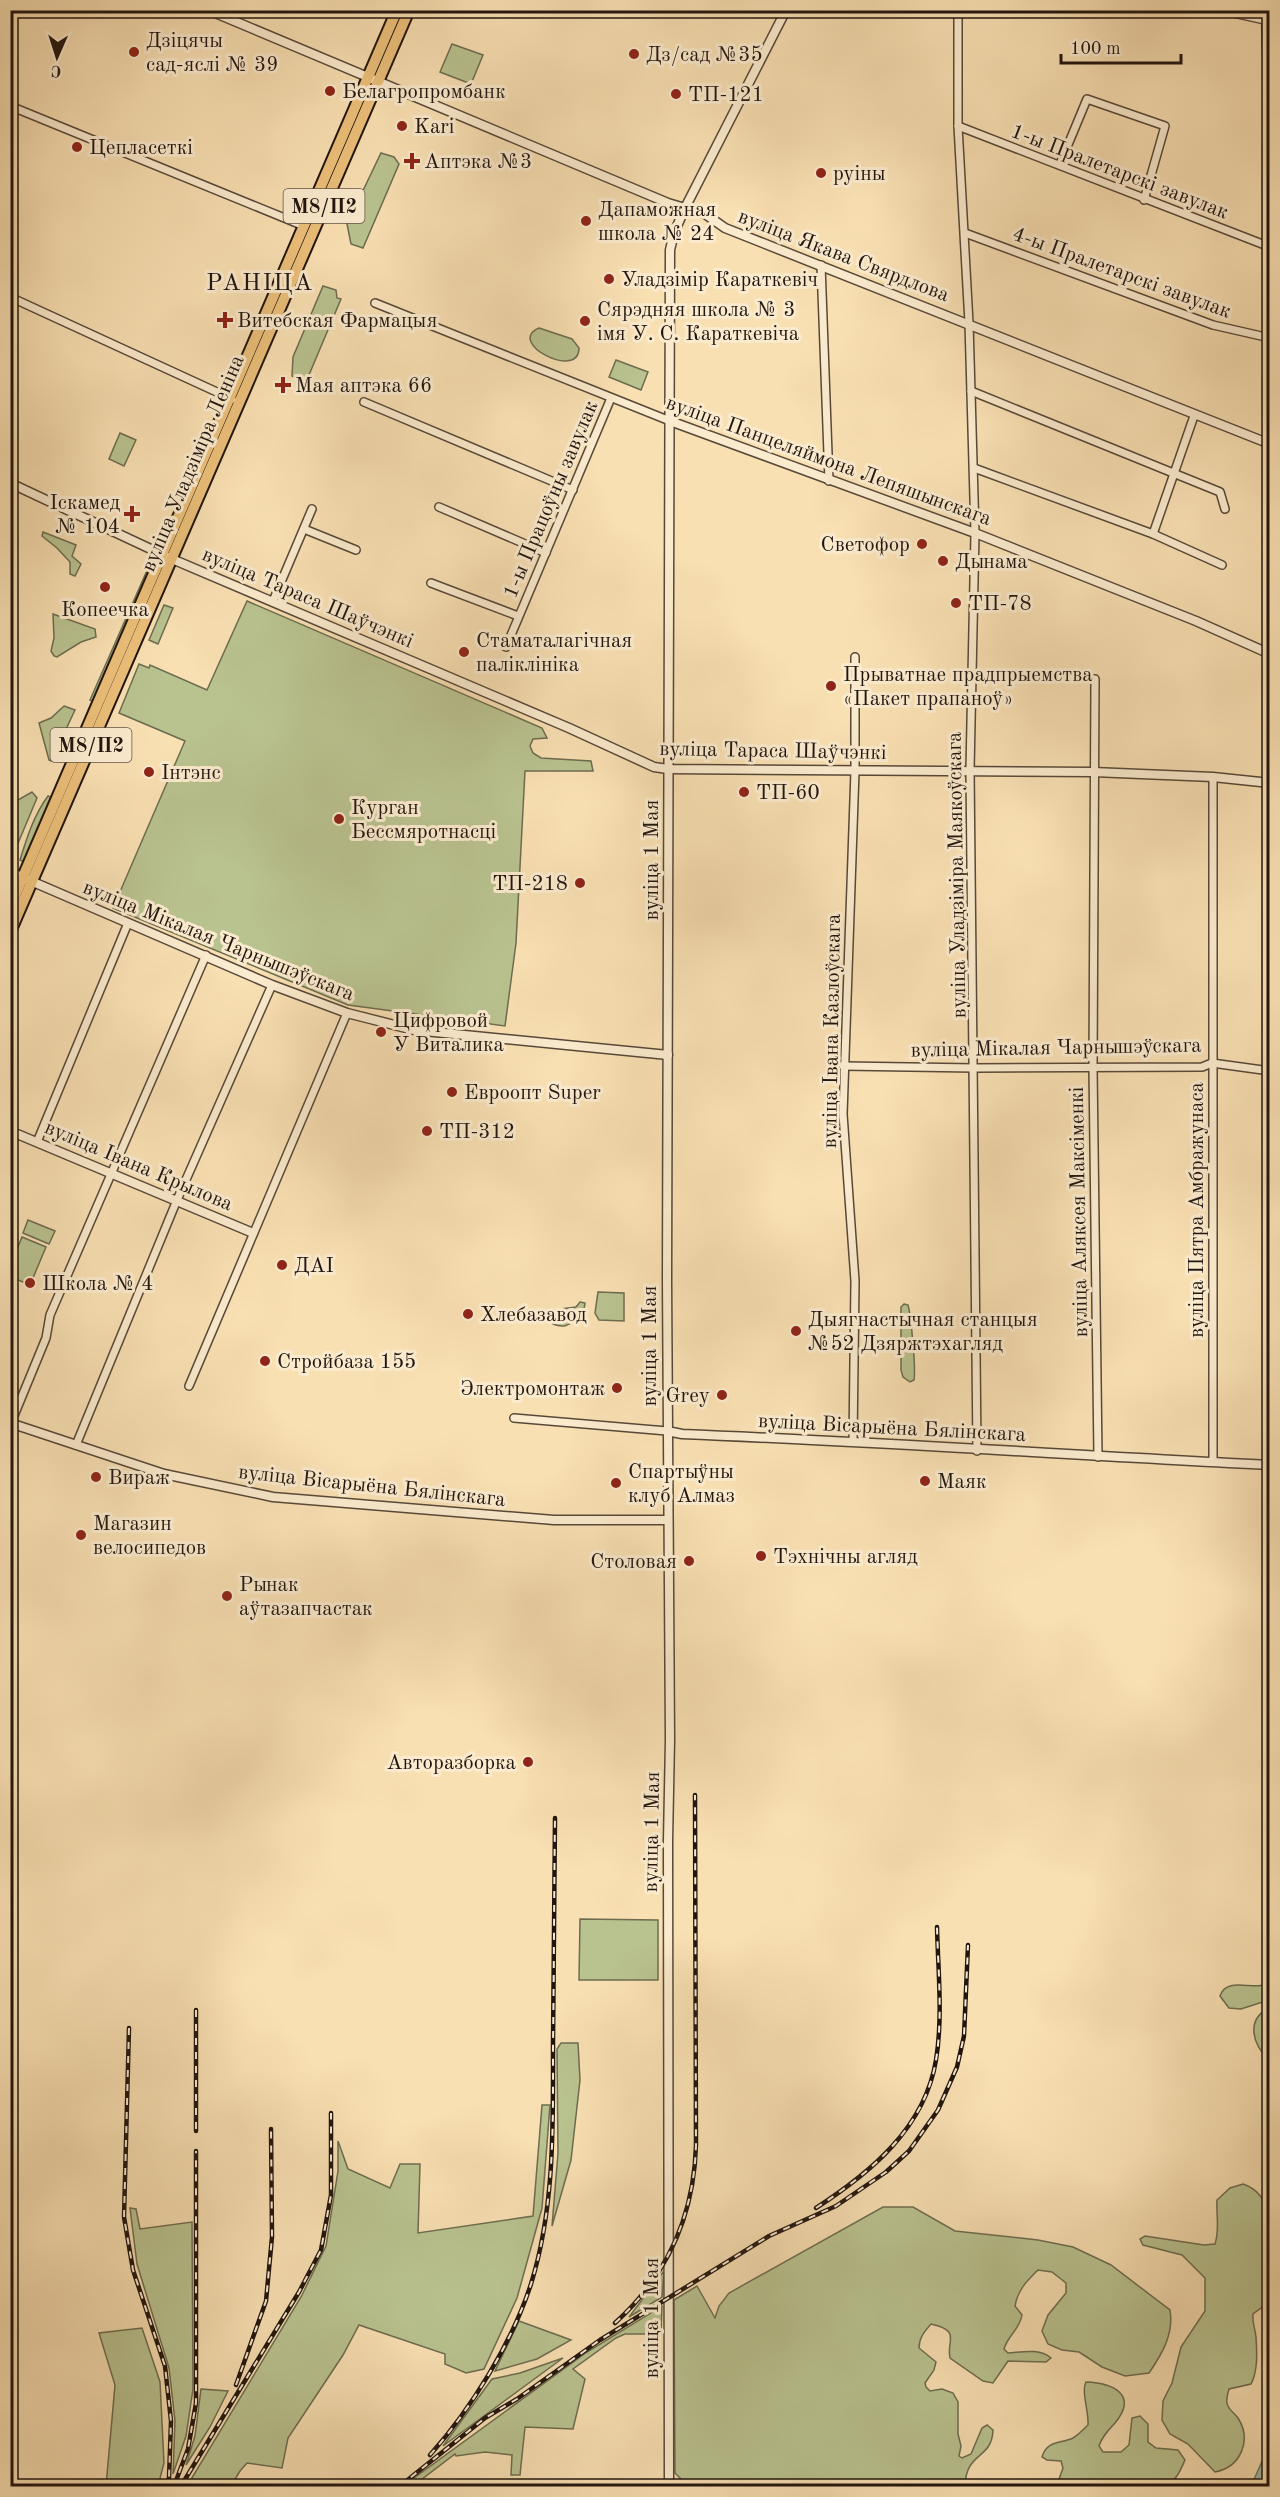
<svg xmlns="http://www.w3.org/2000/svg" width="1280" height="2497" font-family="'Old Standard TT',serif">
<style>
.green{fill:#b9c390;stroke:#6d6c50;stroke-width:1.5}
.water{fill:#9ebdab;stroke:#6c7a6d;stroke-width:1.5}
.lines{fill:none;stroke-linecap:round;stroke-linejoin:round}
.minor-casing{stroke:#574838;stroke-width:10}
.tertiary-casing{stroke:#574838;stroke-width:11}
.primary-casing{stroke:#21150f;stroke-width:14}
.minor{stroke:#fbebce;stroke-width:7}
.tertiary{stroke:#fbebce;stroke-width:8}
.primary{stroke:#ecc07a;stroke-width:10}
.rail-casing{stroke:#21150f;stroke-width:4.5}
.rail{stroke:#fbebce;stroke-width:2;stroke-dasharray:7;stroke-linecap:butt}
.poi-dot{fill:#8f2418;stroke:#fbebce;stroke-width:2}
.labels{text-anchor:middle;stroke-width:6;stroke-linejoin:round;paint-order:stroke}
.shield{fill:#fbebce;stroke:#625548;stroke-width:1.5}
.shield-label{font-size:20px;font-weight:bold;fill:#21150f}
.poi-label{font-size:21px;fill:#21150f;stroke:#fbebce;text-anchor:start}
.street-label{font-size:21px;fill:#21150f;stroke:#fbebce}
.quarter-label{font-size:24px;letter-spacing:1.5px;fill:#21150f;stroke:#fbebce}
</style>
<rect width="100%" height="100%" fill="#f9e0b3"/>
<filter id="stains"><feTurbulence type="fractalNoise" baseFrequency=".00333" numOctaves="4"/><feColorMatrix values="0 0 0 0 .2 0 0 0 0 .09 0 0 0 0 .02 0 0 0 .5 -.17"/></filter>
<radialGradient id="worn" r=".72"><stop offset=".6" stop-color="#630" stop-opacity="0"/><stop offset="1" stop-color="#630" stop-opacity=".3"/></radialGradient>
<g class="green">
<polygon points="452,44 483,55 471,84 440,72"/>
<polygon points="381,153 394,157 399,164 363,248 351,244 347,224"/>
<polygon points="323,286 336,290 337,298 341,299 306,382 292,376 293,357"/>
<path d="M 539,328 L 572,339 L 579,348 C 579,381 505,342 539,328 Z"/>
<polygon points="616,360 648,372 641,390 609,377"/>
<polygon points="120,433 136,440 124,466 109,459"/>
<polygon points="43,532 76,545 72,556 81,564 75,576 70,574 70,562 57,548 42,536"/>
<polygon points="149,566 154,568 95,702 90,700"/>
<polygon points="247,601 542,728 547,738 533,739 530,746 533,753 541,758 591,761 593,771 525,771 516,943 505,1026 348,1005 113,908 185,741 119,713 139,664 149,668 150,665 207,690"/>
<polygon points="164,605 173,608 158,644 149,640"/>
<polygon points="53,614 95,629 96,637 81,642 57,657 54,656 51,651 54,638"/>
<polygon points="64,706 75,710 51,761 49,760 39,723 51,718"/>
<polygon points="32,792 37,798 11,860 11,804"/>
<path d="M 48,796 L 53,798 L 25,862 L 20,860 C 27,837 34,815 48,796 Z"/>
<polygon points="28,1220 55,1231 49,1244 23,1233"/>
<polygon points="22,1237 46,1247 30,1285 11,1277 11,1264"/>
<polygon points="598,1292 624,1293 624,1321 599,1320 595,1313"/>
<path d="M 580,1302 L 585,1303 L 583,1315 C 572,1321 568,1330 553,1324 L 551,1318 L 553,1310 L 576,1307 Z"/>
<path d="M 904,1304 L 908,1305 C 911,1315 916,1369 914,1380 L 910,1382 L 903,1377 L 901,1370 L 901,1307 Z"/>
<polygon points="580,1919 658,1920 658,1980 579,1980"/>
<path d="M 1269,1983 L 1269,2000 L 1241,2009 L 1229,2008 L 1220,1996 C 1227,1975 1255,1992 1269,1983 Z"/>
<path d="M 1269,2008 L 1270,2008 L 1269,2060 C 1253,2045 1245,2020 1269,2008 Z"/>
<polygon points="561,2043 578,2043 580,2080 571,2160 552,2226 558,2153 557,2049"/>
<polygon points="542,2105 550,2105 542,2208 517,2298 484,2369 466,2373 445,2364 445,2354 359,2325 343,2355 288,2438 282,2468 247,2463 240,2471 231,2486 187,2486 301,2297 326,2246 338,2171 338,2141 348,2169 390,2188 400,2164 420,2164 418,2233 533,2216"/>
<path d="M 1243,2184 C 1258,2189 1264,2199 1269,2214 L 1269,2302 L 1253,2314 C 1252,2322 1255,2328 1256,2337 C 1257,2352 1258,2371 1251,2384 L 1229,2389 C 1228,2393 1226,2398 1227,2403 C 1228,2410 1234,2412 1238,2418 C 1252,2440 1241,2467 1215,2472 L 1188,2444 L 1170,2434 L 1162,2420 L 1163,2401 L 1172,2383 L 1181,2347 L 1205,2311 L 1205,2278 L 1182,2255 L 1143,2245 L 1140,2239 L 1145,2236 L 1204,2245 L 1215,2244 C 1220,2229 1216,2215 1217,2200 L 1230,2188 Z"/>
<path d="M 883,2207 L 913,2207 L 955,2231 L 1038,2240 L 1073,2247 L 1111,2265 L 1170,2310 C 1174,2334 1162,2354 1149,2373 L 1125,2376 L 1102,2367 L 1079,2352 L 1062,2350 L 1048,2344 L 1042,2331 L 1048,2315 L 1066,2293 L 1066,2283 L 1052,2272 L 1038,2270 C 1027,2281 1018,2289 1015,2306 L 1022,2315 C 1020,2329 1008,2335 1004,2349 L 1008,2353 C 1023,2352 1039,2348 1051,2358 L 1046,2362 L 1008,2361 L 993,2383 L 983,2381 L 950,2358 C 946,2340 962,2331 931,2324 C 924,2332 919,2338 919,2348 L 936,2362 L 934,2370 L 925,2383 L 926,2387 L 930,2391 L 942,2389 L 953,2393 L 958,2402 L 958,2434 L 961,2446 L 959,2456 L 962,2458 L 971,2454 L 982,2428 L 987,2425 L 993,2430 C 992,2460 966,2451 965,2486 L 711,2486 L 685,2483 L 675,2473 L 674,2300 L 697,2286 L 715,2318 L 719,2306 L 729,2293 Z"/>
<polygon points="130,2208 136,2209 140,2229 192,2222 193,2389 186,2436 173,2474 175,2421 169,2368 137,2264"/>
<polygon points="664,2271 662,2297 629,2317"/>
<polygon points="662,2306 661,2334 625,2334 616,2338 573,2369 585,2379 573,2429 525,2427 520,2475 511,2475 512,2455 485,2452 456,2456 455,2454 413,2486 403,2486 587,2352"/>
<polygon points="519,2321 571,2340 537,2359 495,2371"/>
<polygon points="142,2328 160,2382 164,2463 158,2486 106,2486 115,2385 99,2333"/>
<polygon points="563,2358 443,2446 492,2379 520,2373"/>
<path d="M 1086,2382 C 1112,2383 1139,2394 1115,2423 C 1108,2431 1103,2435 1099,2446 L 1103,2452 L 1121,2452 L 1129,2445 L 1132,2418 L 1140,2416 L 1148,2424 L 1148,2442 L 1156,2448 L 1178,2450 L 1185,2460 C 1180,2471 1177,2479 1167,2486 L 1033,2486 L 1052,2486 L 1059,2479 L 1063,2468 L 1061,2461 L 1047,2460 L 1042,2457 C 1047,2440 1060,2444 1073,2438 C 1078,2435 1084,2429 1088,2425 C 1089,2411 1081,2392 1086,2382 Z"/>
<polygon points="201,2389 228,2391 210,2427 186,2465 195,2436"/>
</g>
<polygon class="water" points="1269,2446 1269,2480 1266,2486 1251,2486"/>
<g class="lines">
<g class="minor-casing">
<g id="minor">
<polyline points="958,10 958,126 969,323 975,533 970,770 977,1451"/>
<polyline points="10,106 304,226"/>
<polyline points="958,126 1270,247"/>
<polyline points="1060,164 1087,99 1165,126 1144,200"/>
<polyline points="965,233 1213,325 1270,338"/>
<polyline points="821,265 829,481"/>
<polyline points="10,297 232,399"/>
<polyline points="375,303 670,421"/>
<polyline points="971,391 1220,492 1225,509"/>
<polyline points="364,402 573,490"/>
<polyline points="974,468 1153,534 1222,565"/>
<polyline points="439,507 546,553"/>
<polyline points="304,529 356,550"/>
<polyline points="1153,534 1194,416"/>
<polyline points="431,583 518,616"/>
<polyline points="273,601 312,509"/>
<polyline points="506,647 611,398"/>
<polyline points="1095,679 1093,1068 1098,1457"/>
<polyline points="843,1066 975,1068 1202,1067 1212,1063 1270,1071"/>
<polyline points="37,1142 128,923"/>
<polyline points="189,1386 347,1013"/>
<polyline points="514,1418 667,1431"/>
<polyline points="11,1423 46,1338 50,1315 206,955"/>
<polyline points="853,1442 855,1281 843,1114 855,771 855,657"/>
<polyline points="76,1445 177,1200 272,985"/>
<polyline points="1213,1462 1213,777"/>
</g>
</g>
<g class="tertiary-casing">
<g id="tertiary">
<polyline points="208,10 668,203 705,214 725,228 1270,444"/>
<polyline points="1222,10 1267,20"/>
<polyline points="1266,10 1270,145"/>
<polyline points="670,421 975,533 1196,621 1270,654"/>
<polyline points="10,483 172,559 569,728 654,767 668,769 1093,772 1213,777 1270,783"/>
<polyline points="10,872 272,985 347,1013 414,1030 668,1055"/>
<polyline points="10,1131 253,1233"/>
<polyline points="10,1423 164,1474 273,1497 554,1520 668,1520"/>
<path d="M 667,1431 L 682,1434 C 878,1442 1074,1455 1270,1465"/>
<polyline points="669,2486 668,1841 670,1740 667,1280 670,250 674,233 685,208 786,10"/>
</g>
</g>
<g class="primary-casing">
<g id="primary">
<polyline points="10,907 397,10"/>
<polyline points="10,932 409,10"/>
</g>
</g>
<use href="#minor" class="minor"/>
<use href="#tertiary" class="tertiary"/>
<use href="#primary" class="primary"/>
<g class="rail-casing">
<g id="rail">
<polyline points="196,2010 196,2131"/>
<polyline points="129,2028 124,2217 133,2270 165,2366 171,2421 169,2478 165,2486"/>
<path d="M 816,2208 C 870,2173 925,2128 936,2060 C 943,2018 938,1969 937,1927"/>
<path d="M 615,2323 C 667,2276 694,2215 696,2145 L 695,1795"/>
<polyline points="236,2385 266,2301 272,2237 271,2129"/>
<path d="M 430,2455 C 471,2409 512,2343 531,2284 C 555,2207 553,2125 553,2045 C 554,1970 554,1894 555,1818"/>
<polyline points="174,2486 188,2449 196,2403 196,2151"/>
<polyline points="181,2486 299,2292 321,2250 331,2195 331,2113"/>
<polyline points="400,2486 485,2418 517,2399 600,2340 769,2236 836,2206 886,2172 909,2151 938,2110 957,2067 964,2036 968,1945"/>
</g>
</g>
<use href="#rail" class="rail"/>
</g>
<g class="poi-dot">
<circle cx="134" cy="52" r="6"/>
<circle cx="634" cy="54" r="6"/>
<circle cx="330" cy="91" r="6"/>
<circle cx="676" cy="94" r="6"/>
<circle cx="402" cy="126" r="6"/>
<circle cx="77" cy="147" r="6"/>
<path d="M409 152h6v6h6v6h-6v6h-6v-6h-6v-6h6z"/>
<circle cx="821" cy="173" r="6"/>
<circle cx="586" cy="221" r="6"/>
<circle cx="609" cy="279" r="6"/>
<path d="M222 311h6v6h6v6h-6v6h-6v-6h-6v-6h6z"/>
<circle cx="585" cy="321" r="6"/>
<path d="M280 376h6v6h6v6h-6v6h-6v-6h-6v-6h6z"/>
<path d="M129 505h6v6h6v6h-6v6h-6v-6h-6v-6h6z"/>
<circle cx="922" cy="544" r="6"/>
<circle cx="943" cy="561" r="6"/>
<circle cx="105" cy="587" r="6"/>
<circle cx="956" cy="603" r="6"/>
<circle cx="464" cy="652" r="6"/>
<circle cx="831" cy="686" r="6"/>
<circle cx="149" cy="772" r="6"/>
<circle cx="744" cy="792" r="6"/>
<circle cx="339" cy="819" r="6"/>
<circle cx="580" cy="883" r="6"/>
<circle cx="381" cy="1032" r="6"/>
<circle cx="452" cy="1092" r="6"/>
<circle cx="427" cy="1131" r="6"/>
<circle cx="282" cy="1265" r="6"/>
<circle cx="30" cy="1283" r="6"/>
<circle cx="468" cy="1314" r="6"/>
<circle cx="796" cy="1331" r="6"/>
<circle cx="265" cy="1361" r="6"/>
<circle cx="617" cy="1388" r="6"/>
<circle cx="722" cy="1395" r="6"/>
<circle cx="96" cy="1477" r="6"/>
<circle cx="925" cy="1481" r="6"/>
<circle cx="616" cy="1483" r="6"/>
<circle cx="81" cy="1535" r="6"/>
<circle cx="761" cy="1556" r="6"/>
<circle cx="689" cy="1561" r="6"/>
<circle cx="227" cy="1596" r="6"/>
<circle cx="528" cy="1762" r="6"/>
</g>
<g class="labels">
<g class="shield">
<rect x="283.5" y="189" width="81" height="34" rx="4.5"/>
<rect x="50.5" y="728" width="81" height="34" rx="4.5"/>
</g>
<g class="shield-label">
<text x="324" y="213">М8/П2</text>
<text x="91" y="752">М8/П2</text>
</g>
<g class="poi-label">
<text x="146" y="47">Дзіцячы<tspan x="146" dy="24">сад-яслі № 39</tspan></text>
<text x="646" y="61">Дз/сад №35</text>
<text x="342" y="98">Белагропромбанк</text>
<text x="688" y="101">ТП-121</text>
<text x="414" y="133">Kari</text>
<text x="89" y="154">Цепласеткі</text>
<text x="424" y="168">Аптэка №3</text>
<text x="833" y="180">руіны</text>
<text x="598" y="216">Дапаможная<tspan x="598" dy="24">школа № 24</tspan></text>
<text x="621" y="286">Уладзімір Караткевіч</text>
<text x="597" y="316">Сярэдняя школа № 3<tspan x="597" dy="24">імя У. С. Караткевіча</tspan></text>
<text x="237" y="327">Витебская Фармацыя</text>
<text x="295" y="392">Мая аптэка 66</text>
<text x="120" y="509" text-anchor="end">Іскамед<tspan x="120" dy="24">№ 104</tspan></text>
<text x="910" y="551" text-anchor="end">Светофор</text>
<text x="955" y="568">Дынама</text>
<text x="968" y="610">ТП-78</text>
<text x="105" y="616" text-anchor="middle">Копеечка</text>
<text x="476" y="647">Стаматалагічная<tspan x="476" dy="24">паліклініка</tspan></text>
<text x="843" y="681">Прыватнае прадпрыемства<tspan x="843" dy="24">«Пакет прапаноў»</tspan></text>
<text x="161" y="779">Інтэнс</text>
<text x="756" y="799">ТП-60</text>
<text x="351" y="814">Курган<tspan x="351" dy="24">Бессмяротнасці</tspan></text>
<text x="568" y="890" text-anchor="end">ТП-218</text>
<text x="393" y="1027">Цифровой<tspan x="393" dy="24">У Виталика</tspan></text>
<text x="464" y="1099">Евроопт Super</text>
<text x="439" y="1138">ТП-312</text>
<text x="294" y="1272">ДАІ</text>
<text x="42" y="1290">Школа № 4</text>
<text x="480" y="1321">Хлебазавод</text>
<text x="808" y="1326">Дыягнастычная станцыя<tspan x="808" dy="24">№52 Дзяржтэхагляд</tspan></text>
<text x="277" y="1368">Стройбаза 155</text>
<text x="605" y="1395" text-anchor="end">Электромонтаж</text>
<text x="710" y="1402" text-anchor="end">Grey</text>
<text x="628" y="1478">Спартыўны<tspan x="628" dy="24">клуб Алмаз</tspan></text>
<text x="108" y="1484">Вираж</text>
<text x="937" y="1488">Маяк</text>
<text x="93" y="1530">Магазин<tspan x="93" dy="24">велосипедов</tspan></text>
<text x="773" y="1563">Тэхнічны агляд</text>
<text x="677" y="1568" text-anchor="end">Столовая</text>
<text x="239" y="1591">Рынак<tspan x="239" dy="24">аўтазапчастак</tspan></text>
<text x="516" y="1769" text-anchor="end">Авторазборка</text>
</g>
<g class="street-label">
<text transform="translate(1120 171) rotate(21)" y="7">1-ы Пралетарскі завулак</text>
<text transform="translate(844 255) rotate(21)" y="7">вуліца Якава Свярдлова</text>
<text transform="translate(1122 272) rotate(20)" y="7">4-ы Пралетарскі завулак</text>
<text transform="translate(829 460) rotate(20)" y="7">вуліца Панцеляймона Лепяшынскага</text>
<text transform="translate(192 463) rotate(-67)" y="7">вуліца Уладзіміра Леніна</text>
<text transform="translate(550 499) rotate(-67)" y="7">1-ы Працоўны завулак</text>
<text transform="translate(308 597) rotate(23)" y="7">вуліца Тараса Шаўчэнкі</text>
<text transform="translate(773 750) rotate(1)" y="7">вуліца Тараса Шаўчэнкі</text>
<text transform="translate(651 860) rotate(-90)" y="7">вуліца 1 Мая</text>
<text transform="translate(956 875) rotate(-91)" y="7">вуліца Уладзіміра Маякоўскага</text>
<text transform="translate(219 940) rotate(22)" y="7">вуліца Мікалая Чарнышэўскага</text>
<text transform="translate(831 1031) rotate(-89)" y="7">вуліца Івана Казлоўскага</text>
<text transform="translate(1056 1047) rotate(-1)" y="7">вуліца Мікалая Чарнышэўскага</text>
<text transform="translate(139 1165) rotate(23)" y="7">вуліца Івана Крылова</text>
<text transform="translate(1196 1210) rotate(-90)" y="7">вуліца Пятра Амбражунаса</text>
<text transform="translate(1078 1212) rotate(-91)" y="7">вуліца Аляксея Максіменкі</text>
<text transform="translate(649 1346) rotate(-90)" y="7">вуліца 1 Мая</text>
<text transform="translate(892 1427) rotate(3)" y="7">вуліца Вісарыёна Бялінскага</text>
<text transform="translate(372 1485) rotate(6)" y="7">вуліца Вісарыёна Бялінскага</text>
<text transform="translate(651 1832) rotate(-89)" y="7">вуліца 1 Мая</text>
<text transform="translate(651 2318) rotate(-90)" y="7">вуліца 1 Мая</text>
</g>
<g class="quarter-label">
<text x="260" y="290">РАНІЦА</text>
</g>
</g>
<rect width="1280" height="2497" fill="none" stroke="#f9e0b3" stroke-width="36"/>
<rect x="12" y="12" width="1256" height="2473" fill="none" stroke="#21150f" stroke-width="3"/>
<rect x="18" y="18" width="1244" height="2461" fill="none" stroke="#21150f" stroke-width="1.5"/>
<g transform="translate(57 57) rotate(183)" stroke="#fbebce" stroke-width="4.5" paint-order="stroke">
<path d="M0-4.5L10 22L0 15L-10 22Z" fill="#21150f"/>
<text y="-9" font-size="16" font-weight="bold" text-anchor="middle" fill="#21150f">С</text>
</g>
<path d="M1061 54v9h120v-9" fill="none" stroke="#21150f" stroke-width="3"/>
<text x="1070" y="54" font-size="18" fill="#21150f" stroke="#fbebce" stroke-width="4.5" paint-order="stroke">100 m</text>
<rect width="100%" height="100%" filter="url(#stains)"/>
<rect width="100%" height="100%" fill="url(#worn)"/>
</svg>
